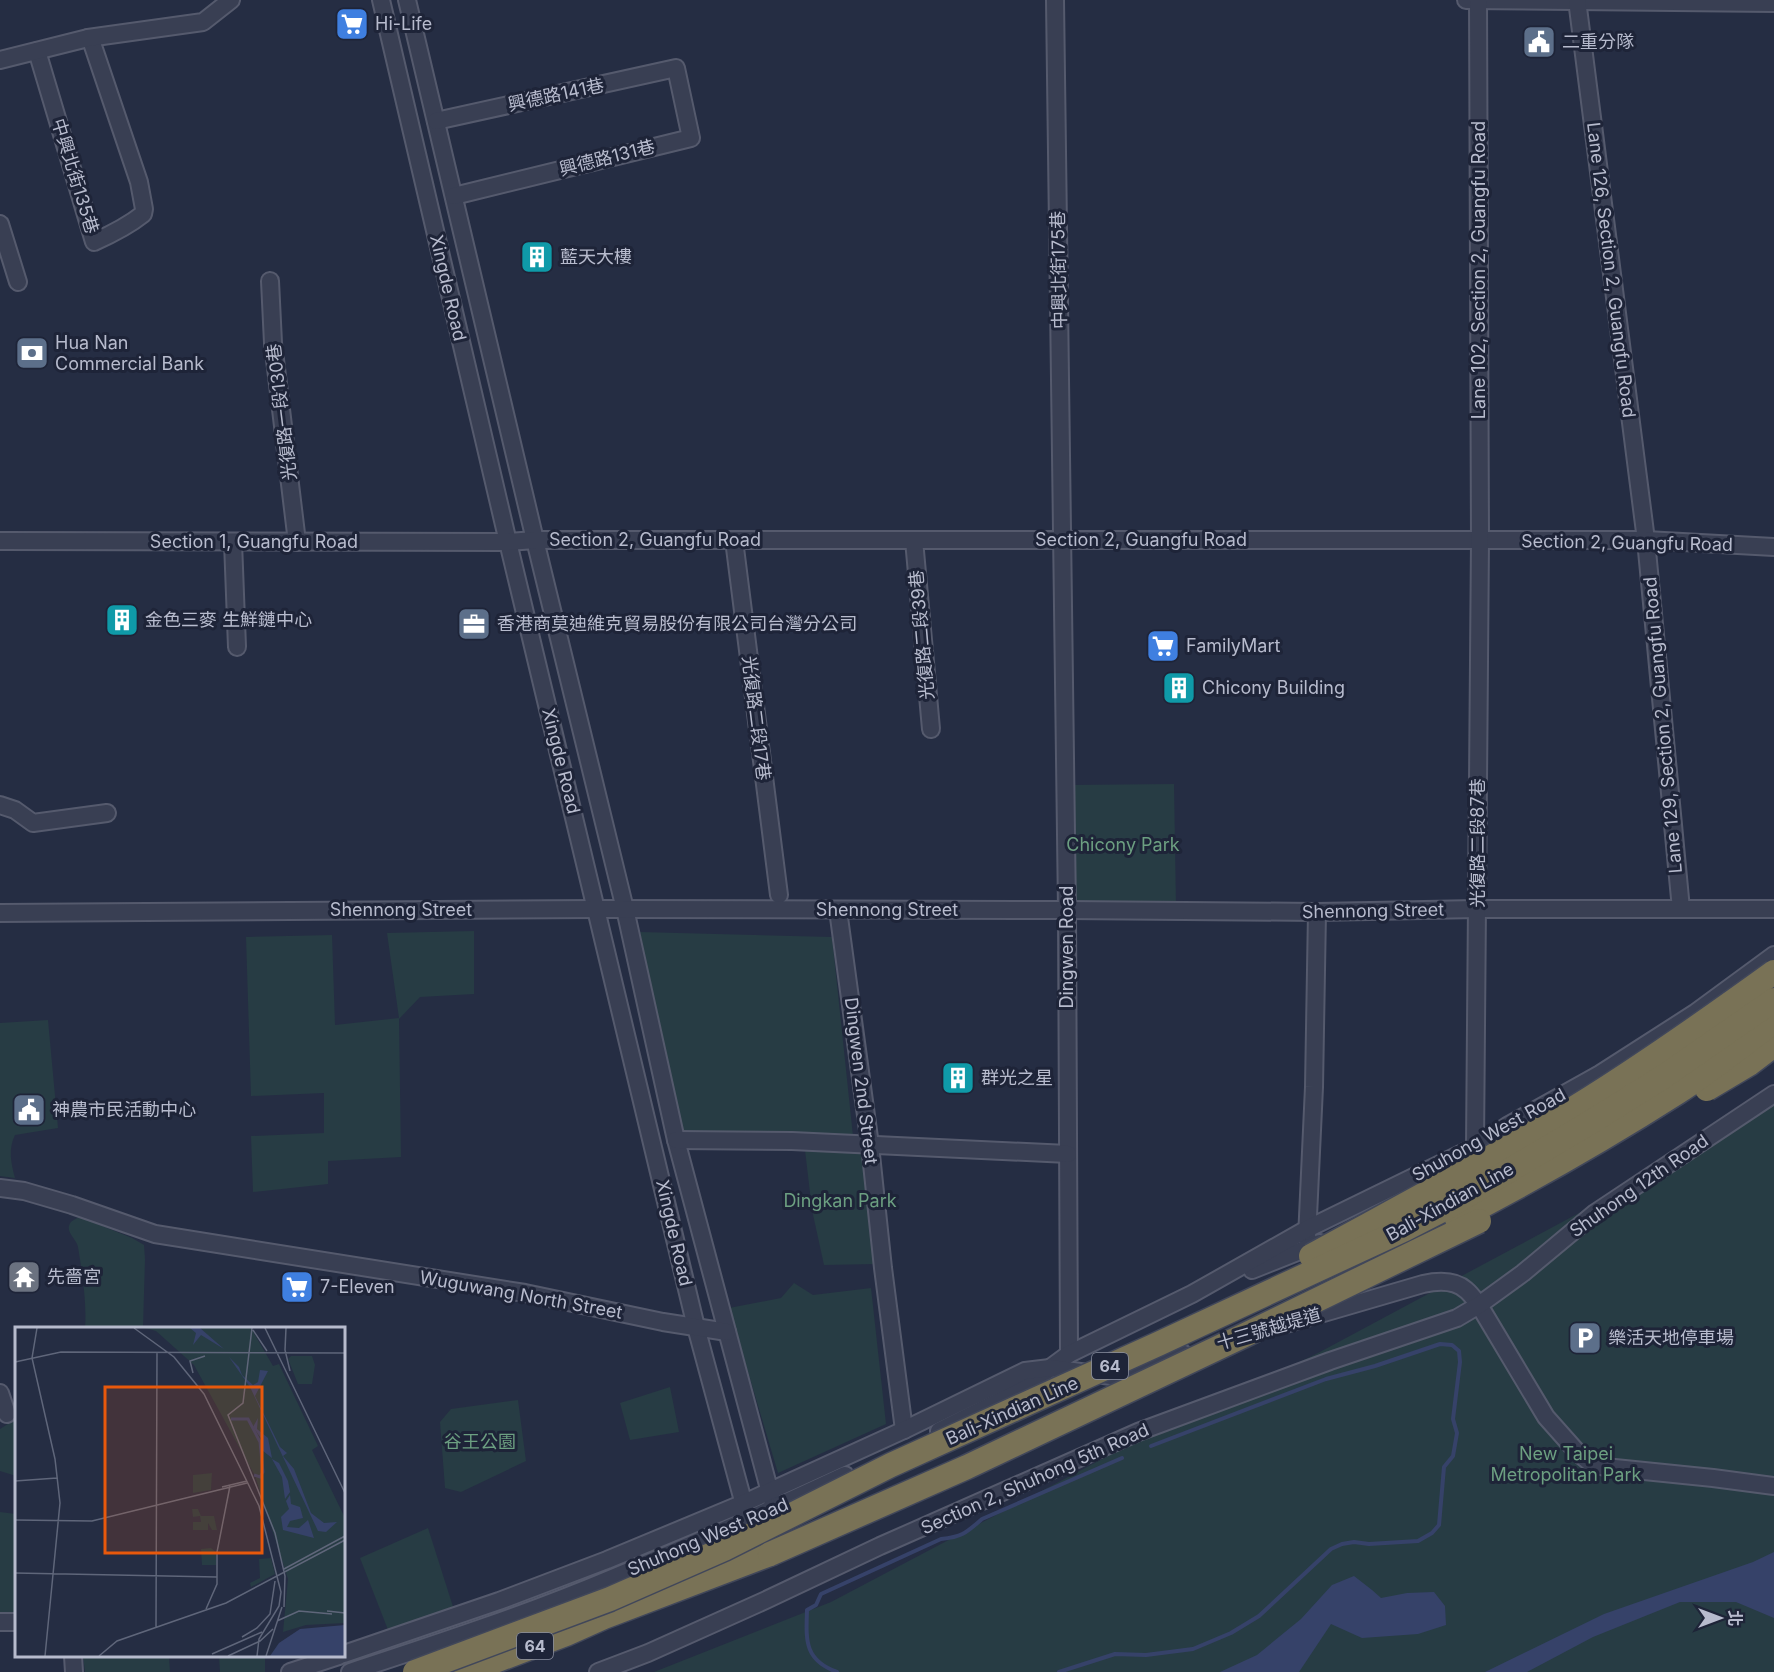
<svg xmlns="http://www.w3.org/2000/svg" width="1774" height="1672" font-family="Inter,'Noto Sans TC',sans-serif">
<style>
.green{fill:#273c44}
.water{fill:#364269}
.lines{fill:none;stroke-linecap:round;stroke-linejoin:round}
.stream{stroke:#364269;stroke-width:4}
.minor-casing{stroke:#555a6d;stroke-width:20}
.highway-casing{stroke:#41475a;stroke-width:27}
.minor{stroke:#393f53;stroke-width:16}
.highway{stroke:#797256;stroke-width:24}
.highway-bridge-casing{stroke:#41475a;stroke-width:27;stroke-linecap:butt}
.highway-bridge{stroke:#797256;stroke-width:24}
.labels{text-anchor:middle;stroke-width:6;stroke-linejoin:round;paint-order:stroke}
.shield{fill:#1e2438;stroke:#898ea0;stroke-width:1.5}
.shield-label{font-size:16px;font-weight:bold;fill:#b7bbcd}
.poi-label{font-size:18px;fill:#b7bbcd;stroke:#1e2438;text-anchor:start}
.street-label{font-size:18px;fill:#b7bbcd;stroke:#1e2438}
.park-label{font-size:18px;fill:#6c9f81;stroke:#1e2438}
.inset-river{fill:none;stroke:#364269;stroke-width:3}
.inset-road{fill:none;stroke:#5f667a;stroke-width:1.5}
.view{fill:#e8590c;fill-opacity:0.15;stroke:#e8590c;stroke-width:3}
.inset-edge{fill:none;stroke:#b7bbcd;stroke-width:3}
</style>
<rect width="100%" height="100%" fill="#252d43"/>
<g class="green">
<polygon points="1174,784 1176,906 1072,905 1068,785"/>
<polygon points="474,931 474,994 420,997 399,1019 401,1157 328,1161 328,1184 253,1192 251,1136 324,1133 324,1093 251,1096 246,937 332,935 335,1025 399,1018 387,933"/>
<polygon points="640,932 832,937 853,1136 681,1133"/>
<path d="M 48,1020 L 58,1128 L 15,1135 C 8,1149 11,1163 15,1178 L 0,1176 L 0,1023 Z"/>
<polygon points="1774,1095 1774,1672 654,1672 831,1602 1125,1447 1318,1353 1648,1176"/>
<polygon points="805,1150 864,1154 877,1264 824,1265 812,1210"/>
<path d="M 80,1217 L 132,1238 L 144,1245 L 145,1259 L 143,1328 L 85,1328 C 87,1304 82,1271 78,1247 C 77,1240 67,1233 69,1226 C 70,1221 75,1219 80,1217 Z"/>
<polygon points="794,1283 813,1295 871,1288 886,1424 778,1473 729,1308 781,1298"/>
<polygon points="670,1387 679,1432 630,1440 620,1403"/>
<polygon points="518,1400 526,1461 461,1492 445,1488 440,1422 451,1409"/>
<polygon points="16,1419 16,1476 0,1471 0,1429"/>
<polygon points="0,1512 16,1514 16,1614 0,1614"/>
<polygon points="428,1528 455,1613 390,1635 360,1558"/>
<polygon points="83,1656 169,1656 170,1672 85,1672"/>
<polygon points="219,1656 265,1656 265,1672 220,1672"/>
</g>
<g class="water">
<polygon points="1774,1552 1774,1618 1736,1602 1680,1602 1593,1637 1527,1672 1485,1672 1604,1614 1753,1562"/>
<polygon points="1354,1576 1372,1590 1381,1598 1407,1593 1434,1592 1445,1606 1446,1625 1418,1634 1362,1638 1331,1624 1299,1672 1220,1672 1257,1655 1301,1619 1332,1585"/>
</g>
<g class="lines">
<g class="stream">
<path d="M 837,1672 C 804,1660 806,1640 807,1610 L 816,1605 L 821,1594 L 941,1539 C 962,1537 966,1533 982,1519 L 1122,1458"/>
<polyline points="1059,1672 1115,1654 1146,1655 1193,1649 1231,1633 1259,1616 1331,1549 1342,1544 1354,1542 1369,1544 1418,1541 1432,1533 1439,1525 1444,1467 1453,1456 1457,1433 1453,1419 1460,1362 1459,1351 1452,1345 1440,1344 1375,1366 1326,1379 1151,1446"/>
</g>
<g class="minor-casing">
<g id="minor">
<polyline points="381,0 508,542 696,1327 746,1512"/>
<polyline points="407,0 535,540 625,909 676,1140 772,1500"/>
<polyline points="1055,0 1067,910 1069,1354"/>
<polyline points="1466,0 1774,3"/>
<polyline points="1577,0 1646,540 1681,909"/>
<path d="M 37,51 L 94,242 C 112,234 128,226 143,214 L 144,209 L 139,182 L 92,43 L 88,38"/>
<polyline points="0,60 88,38 203,22 231,0"/>
<polyline points="436,121 676,68 691,138 454,196"/>
<polyline points="0,224 18,282"/>
<polyline points="270,281 273,343 297,542"/>
<polyline points="734,540 779,895"/>
<polyline points="914,540 931,729"/>
<polyline points="0,541 508,542 535,540 1646,540 1774,547"/>
<polyline points="233,542 237,647"/>
<polyline points="0,805 15,810 33,823 107,813"/>
<polyline points="838,910 870,1145 883,1268 904,1430"/>
<polyline points="0,913 597,909 1067,910 1317,912 1477,909 1774,909"/>
<polyline points="676,1140 792,1141 1068,1154"/>
<polyline points="1475,1147 1480,540 1478,0"/>
<polyline points="0,1188 24,1191 72,1205 155,1234 525,1293 663,1322 727,1332"/>
<polyline points="1307,1238 1314,1087 1317,912"/>
<polyline points="1252,1270 1320,1243"/>
<path d="M 1286,1324 L 1423,1284 C 1437,1281 1455,1280 1466,1290 C 1471,1294 1475,1300 1479,1305 L 1546,1417 L 1578,1453 L 1592,1464 L 1605,1467 L 1713,1478 L 1774,1486"/>
<polyline points="0,1393 7,1414"/>
<polyline points="939,1431 1031,1385 1050,1368 1069,1354 1192,1294 1307,1229 1475,1147 1507,1126 1600,1074 1695,1013 1774,955"/>
<polyline points="0,1622 16,1622"/>
<polyline points="344,1654 499,1601 607,1560 744,1503 904,1430 1025,1371 1050,1368 1111,1376 1184,1354"/>
<polyline points="73,1656 74,1672"/>
<polyline points="290,1672 339,1656"/>
<path d="M 350,1672 C 438,1643 527,1614 612,1578 C 690,1546 768,1511 845,1475"/>
<polyline points="598,1672 648,1653 766,1600 880,1546 1138,1432 1330,1361 1457,1318 1479,1305 1523,1273 1595,1213 1774,1094"/>
</g>
</g>
<g class="highway-casing">
<polyline id="highway" points="466,1672 566,1634 604,1617 770,1554"/>
</g>
<use href="#minor" class="minor"/>
<use href="#highway" class="highway"/>
<g class="highway-bridge-casing">
<g id="highway-bridge">
<polyline points="1707,1089 1749,1064 1774,1045"/>
<path d="M 1457,1219 C 1532,1180 1606,1138 1678,1092 C 1711,1071 1742,1045 1774,1022"/>
<path d="M 1311,1256 C 1411,1201 1513,1148 1609,1086 C 1665,1050 1720,1011 1774,972"/>
<polyline points="770,1554 967,1467 1247,1334 1479,1221"/>
<polyline points="415,1672 610,1599 724,1549 891,1465 1158,1344 1405,1229 1446,1208 1586,1125 1663,1077 1774,1000"/>
</g>
</g>
<use href="#highway-bridge" class="highway-bridge"/>
</g>
<defs>
<g id="supermarket-square" transform="scale(1.725)"><rect x="-9" y="-9" width="18" height="18" rx="4" fill="#3f7fe0" stroke="#1e2438"/><path d="M-6-5.5h2.5l.6 2H6L4.5 2H-2.5L-4.4-4H-6ZM-1.5 3.2a1.3 1.3 0 1 0 .1 0ZM3 3.2a1.3 1.3 0 1 0 .1 0Z" fill="#fff"/></g>
<g id="civic-square" transform="scale(1.725)"><rect x="-9" y="-9" width="18" height="18" rx="4" fill="#5c6f8a" stroke="#1e2438"/><path d="M-.6-6.5H3V-4.5H.6V-3L4-1V1h2V6H-6V1h2V-1L-.6-3ZM-1.2 2.5V6h2.4V2.5Z" fill="#fff"/></g>
<g id="building-square" transform="scale(1.725)"><rect x="-9" y="-9" width="18" height="18" rx="4" fill="#0f9aa8" stroke="#1e2438"/><path d="M-4-6H4V6H1V3H-1V6H-4ZM-2.5-4.3h1.7v1.8h-1.7ZM.8-4.3h1.7v1.8H.8ZM-2.5-1h1.7V.8h-1.7ZM.8-1h1.7V.8H.8Z" fill="#fff"/></g>
<g id="bank-square" transform="scale(1.725)"><rect x="-9" y="-9" width="18" height="18" rx="4" fill="#5c6f8a" stroke="#1e2438"/><path d="M-6-4H6V4H-6ZM0-2.3a2.3 2.3 0 1 0 0 4.6a2.3 2.3 0 1 0 0-4.6Z" fill="#fff"/></g>
<g id="office-square" transform="scale(1.725)"><rect x="-9" y="-9" width="18" height="18" rx="4" fill="#5c6f8a" stroke="#1e2438"/><path d="M-6-3h4V-5.5h4V-3h4V5H-6ZM-1-4.5V-3h2v-1.5ZM-6 0V1H6V0Z" fill="#fff"/></g>
<g id="temple-square" transform="scale(1.725)"><rect x="-9" y="-9" width="18" height="18" rx="4" fill="#6b7280" stroke="#1e2438"/><path d="M0-6L5-2H3V0L6.5 2.5H4V6H1.5V3h-3V6H-4V2.5H-6.5L-3 0V-2H-5Z" fill="#fff"/></g>
<g id="parking-square" transform="scale(1.725)"><rect x="-9" y="-9" width="18" height="18" rx="4" fill="#5c6f8a" stroke="#1e2438"/><path d="M-3.5-5.5H1a3.5 3.5 0 0 1 0 7H-1V5.5H-3.5ZM-1-3.4V-.6H.8a1.4 1.4 0 0 0 0-2.8Z" fill="#fff"/></g>
</defs>
<g fill-rule="evenodd">
<use href="#supermarket-square" x="352" y="24"/>
<use href="#civic-square" x="1539" y="42"/>
<use href="#building-square" x="537" y="257"/>
<use href="#bank-square" x="32" y="353"/>
<use href="#building-square" x="122" y="620"/>
<use href="#office-square" x="474" y="624"/>
<use href="#supermarket-square" x="1163" y="646"/>
<use href="#building-square" x="1179" y="688"/>
<use href="#building-square" x="958" y="1078"/>
<use href="#civic-square" x="29" y="1110"/>
<use href="#temple-square" x="24" y="1277"/>
<use href="#supermarket-square" x="297" y="1287"/>
<use href="#parking-square" x="1585" y="1338"/>
</g>
<g class="labels">
<g class="shield">
<rect x="1092" y="1353" width="36" height="26" rx="4.5"/>
<rect x="517" y="1633" width="36" height="26" rx="4.5"/>
</g>
<g class="shield-label">
<text x="1110" y="1372">64</text>
<text x="535" y="1652">64</text>
</g>
<g class="poi-label">
<text x="375" y="30">Hi-Life</text>
<text x="1562" y="48">二重分隊</text>
<text x="560" y="263">藍天大樓</text>
<text x="55" y="349">Hua Nan<tspan x="55" dy="21">Commercial Bank</tspan></text>
<text x="145" y="626">金色三麥 生鮮鏈中心</text>
<text x="497" y="630">香港商莫迪維克貿易股份有限公司台灣分公司</text>
<text x="1186" y="652">FamilyMart</text>
<text x="1202" y="694">Chicony Building</text>
<text x="981" y="1084">群光之星</text>
<text x="52" y="1116">神農市民活動中心</text>
<text x="47" y="1283">先嗇宮</text>
<text x="320" y="1293">7-Eleven</text>
<text x="1608" y="1344">樂活天地停車場</text>
</g>
<g class="street-label">
<text transform="translate(556 95) rotate(-12)" y="6">興德路141巷</text>
<text transform="translate(607 158) rotate(-14)" y="6">興德路131巷</text>
<text transform="translate(75 176) rotate(73)" y="6">中興北街135巷</text>
<text transform="translate(1059 270) rotate(-91)" y="6">中興北街175巷</text>
<text transform="translate(1479 270) rotate(-90)" y="6">Lane 102, Section 2, Guangfu Road</text>
<text transform="translate(1611 270) rotate(83)" y="6">Lane 126, Section 2, Guangfu Road</text>
<text transform="translate(448 288) rotate(77)" y="6">Xingde Road</text>
<text transform="translate(282 412) rotate(-97)" y="6">光復路一段130巷</text>
<text x="655" y="546">Section 2, Guangfu Road</text>
<text x="1141" y="546">Section 2, Guangfu Road</text>
<text x="254" y="548">Section 1, Guangfu Road</text>
<text transform="translate(1627 543) rotate(1)" y="6">Section 2, Guangfu Road</text>
<text transform="translate(922 635) rotate(-95)" y="6">光復路二段39巷</text>
<text transform="translate(756 718) rotate(83)" y="6">光復路二段17巷</text>
<text transform="translate(1663 725) rotate(-95)" y="6">Lane 129, Section 2, Guangfu Road</text>
<text transform="translate(561 761) rotate(76)" y="6">Xingde Road</text>
<text transform="translate(1478 843) rotate(-90)" y="6">光復路二段87巷</text>
<text x="401" y="916">Shennong Street</text>
<text x="887" y="916">Shennong Street</text>
<text transform="translate(1373 911) rotate(-1)" y="6">Shennong Street</text>
<text transform="translate(1067 947) rotate(-90)" y="6">Dingwen Road</text>
<text transform="translate(861 1081) rotate(83)" y="6">Dingwen 2nd Street</text>
<text transform="translate(1489 1135) rotate(-29)" y="6">Shuhong West Road</text>
<text transform="translate(1639 1186) rotate(-35)" y="6">Shuhong 12th Road</text>
<text transform="translate(1450 1202) rotate(-29)" y="6">Bali-Xindian Line</text>
<text transform="translate(674 1233) rotate(77)" y="6">Xingde Road</text>
<text transform="translate(521 1295) rotate(10)" y="6">Wuguwang North Street</text>
<text transform="translate(1269 1329) rotate(-16)" y="6">十三號越堤道</text>
<text transform="translate(1012 1411) rotate(-24)" y="6">Bali-Xindian Line</text>
<text transform="translate(1035 1479) rotate(-24)" y="6">Section 2, Shuhong 5th Road</text>
<text transform="translate(708 1537) rotate(-23)" y="6">Shuhong West Road</text>
</g>
<g class="park-label">
<text x="1123" y="851">Chicony Park</text>
<text x="840" y="1207">Dingkan Park</text>
<text x="480" y="1448">谷王公園</text>
<text x="1566" y="1460">New Taipei<tspan x="1566" dy="21">Metropolitan Park</tspan></text>
</g>
</g>
<g transform="translate(15 1327)">
<rect width="330" height="330" fill="#252d43"/>
<path d="M 130,1 L 236,1 L 258,39 L 264,37 L 303,119 L 297,123 L 330,191 L 330,296 L 291,298 L 268,305 L 273,252 L 240,149 L 179,38 L 141,4 ZM 276,29 L 297,29 L 300,38 L 297,57 L 283,57 L 273,32 ZM 197,146 L 196,163 L 178,166 L 178,148 ZM 177,182 L 183,182 L 186,189 L 199,189 L 202,203 L 197,203 L 193,196 L 193,203 L 178,203 L 178,195 L 186,195 L 185,189 L 178,190 ZM 196,221 L 201,225 L 201,238 L 187,238 L 186,222 ZM 256,231 L 260,247 L 236,260 L 235,256 L 245,251 L 244,232 Z" fill="#273c44"/>
<path d="M 175,1 L 185,1 L 209,22 L 186,8 L 178,18 L 181,6 ZM 214,30 L 224,40 L 227,48 L 238,58 L 243,55 L 245,43 L 253,44 L 240,69 L 265,120 L 272,126 L 268,129 L 279,142 L 296,186 L 309,196 L 322,195 L 311,205 L 303,204 L 235,60 ZM 243,91 L 242,102 L 253,111 L 257,131 L 248,124 L 248,114 L 238,100 ZM 257,132 L 264,136 L 273,154 L 275,165 L 270,172 L 267,150 ZM 275,168 L 276,177 L 285,180 L 288,191 L 275,194 L 272,200 L 284,201 L 293,193 L 299,211 L 268,203 L 266,190 L 274,182 L 271,174 ZM 330,298 L 330,329 L 255,329 L 264,316 L 285,302 Z" fill="#364269"/>
<path class="inset-river" d="M 216,92 L 233,92 L 245,115 L 248,145 L 245,150 L 239,148"/>
<path class="inset-road" d="M 22,1 L 17,31 L 40,132 L 45,176 L 30,329M 119,1 L 159,30 L 189,67 L 244,179 L 266,265 L 264,279 L 244,312 L 242,329M 237,1 L 228,76 L 213,88 L 260,206 L 270,249 L 269,280M 250,1 L 330,166M 271,1 L 270,23 L 275,44M 238,3 L 252,24M 0,35 L 46,25 L 330,26M 178,46 L 175,34 L 190,29M 0,154 L 42,151M 207,160 L 232,154M 0,193 L 77,194 L 232,156M 269,242 L 330,209M 0,246 L 202,250M 191,282 L 202,257 L 202,225 L 215,159M 312,284 L 330,286M 262,294 L 284,284 L 317,287M 141,300 L 142,25M 227,310 L 242,301 L 255,287 L 260,254M 197,327 L 247,305M 84,329 L 102,314 L 211,276 L 330,213M 213,329 L 245,314 L 258,302M 251,329 L 267,280"/>
<path class="view" d="M 90,60 L 247,60 L 247,226 L 90,226 Z"/>
<rect width="330" height="330" class="inset-edge"/>
</g>
<g transform="translate(1720 1618) rotate(90)" stroke="#1e2438" stroke-width="4.5" paint-order="stroke">
<path d="M0-4.5L10 22L0 15L-10 22Z" fill="#b7bbcd"/>
<text y="-9" font-size="16" font-weight="bold" text-anchor="middle" fill="#b7bbcd">北</text>
</g>
</svg>
